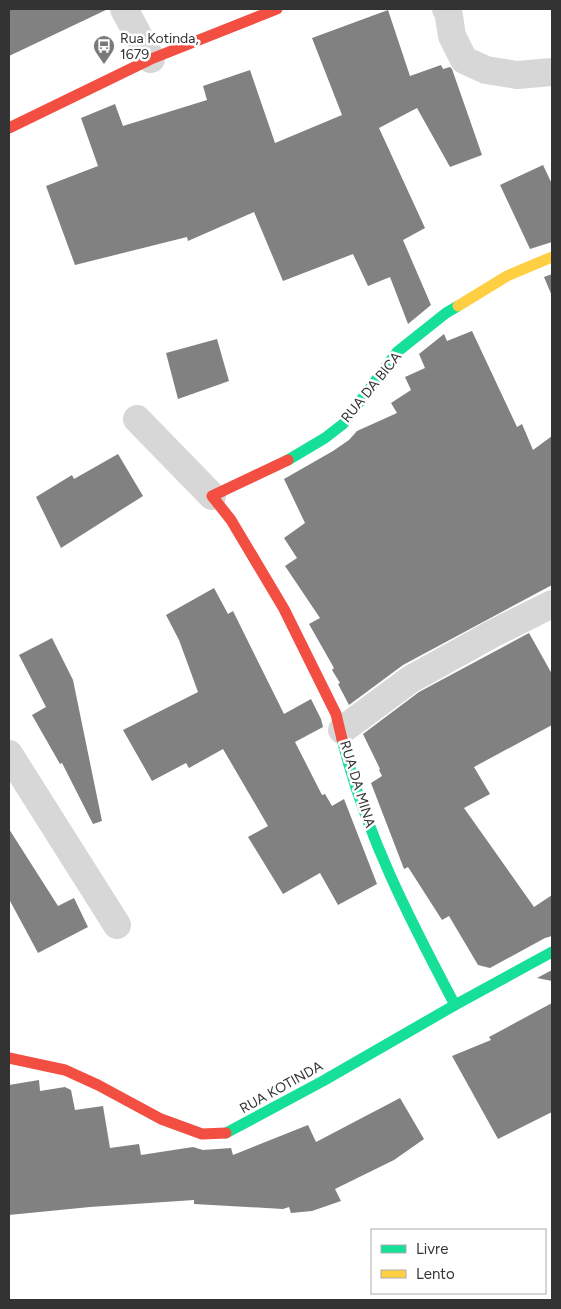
<svg xmlns="http://www.w3.org/2000/svg" width="561" height="1309" font-family="Figtree,sans-serif">
<style>
.building{fill:#818181}
.lines{fill:none;stroke-linecap:round;stroke-linejoin:round}
.street{stroke:#d7d7d7;stroke-width:28}
.fast{stroke:#16e098;stroke-width:11}
.slow{stroke:#ffcf43;stroke-width:11}
.jam{stroke:#f24e42;stroke-width:11}
.labels{text-anchor:middle;stroke-width:5;stroke-linejoin:round;paint-order:stroke}
.poi-label{font-size:14px;fill:#333;stroke:#fff;text-anchor:start}
.street-label{font-size:14px;fill:#333;stroke:#fff}
</style>
<rect width="100%" height="100%" fill="#fff"/>
<g class="building">
<polygon points="9,9 108,9 9,56"/>
<polygon points="388,10 410,76 441,65 443,69 450,67 452,69 482,155 450,167 417,108 379,128 425,228 403,240 431,305 408,324 390,277 368,286 353,254 283,281 254,212 188,241 187,237 75,265 46,186 98,166 81,118 115,104 123,126 207,100 203,86 250,70 275,143 342,115 312,38"/>
<polygon points="543,165 552,184 552,242 530,249 500,185"/>
<polygon points="552,274 552,296 544,277"/>
<polygon points="472,331 517,427 522,424 533,450 552,436 552,585 403,665 349,705 338,684 340,683 332,670 334,668 309,624 320,618 285,566 297,558 284,538 305,523 284,479 333,451 349,440 357,431 397,413 391,403 411,390 405,377 425,368 419,354 444,334 447,341"/>
<polygon points="217,339 229,381 178,399 166,353"/>
<polygon points="118,454 143,496 61,548 36,497 72,475 74,479"/>
<polygon points="214,588 228,614 233,611 284,714 311,699 321,719 323,727 295,742 322,795 325,794 332,806 344,799 377,884 338,905 320,873 283,894 248,837 268,826 223,749 189,768 186,763 152,781 123,730 198,692 179,640 166,615"/>
<polygon points="529,633 552,674 552,725 474,767 490,794 464,808 534,907 552,895 552,936 545,938 490,968 478,965 449,916 442,920 408,867 404,869 371,783 382,776 379,770 380,769 363,734 419,692"/>
<polygon points="52,638 73,680 102,821 93,824 62,763 60,764 32,715 46,707 19,655"/>
<polygon points="9,829 58,906 74,898 88,927 38,953 9,899"/>
<polygon points="552,970 552,981 537,978"/>
<polygon points="552,1003 552,1112 498,1139 452,1056 491,1040 489,1037"/>
<polygon points="39,1080 40,1091 65,1087 71,1090 75,1110 103,1106 110,1148 139,1144 141,1155 193,1147 203,1150 231,1148 233,1155 308,1125 316,1142 400,1098 424,1139 394,1160 335,1189 341,1201 312,1211 291,1213 289,1207 283,1209 194,1204 194,1200 90,1207 9,1215 9,1085"/>
</g>
<g class="lines">
<g class="street">
<polyline points="124,9 151,59"/>
<polyline points="446,9 448,10 452,36 464,60 486,70 517,75 552,72"/>
<polyline points="137,419 212,496"/>
<polyline points="342,730 411,679 494,633 552,604"/>
<polyline points="9,754 117,925"/>
</g>
<g class="fast">
<polyline points="288,460 325,438 343,424 397,352 446,313 458,306"/>
<path d="M 342,739 C 365,833 410,920 455,1005"/>
<polyline points="226,1133 323,1081 455,1005 552,952"/>
</g>
<polyline class="slow" points="458,306 507,276 552,257"/>
<g class="jam">
<polyline points="9,128 151,59 277,9"/>
<polyline points="288,460 212,496 231,520 284,609 336,714 342,739"/>
<polyline points="9,1058 65,1070 98,1085 161,1119 202,1134 226,1133"/>
</g>
</g>
<defs>
<g id="bus-pin" transform="scale(1.125)"><path d="M0 17L-7.5 6A9.5 9.5 0 1 1 7.5 6Z" fill="#7a7a7a" stroke="#fff"/><path d="M-5-6H5V4H4V6H2V4H-2V6H-4V4H-5ZM-3.5-4V0h7V-4ZM-3.5 1.2v1.5H-2V1.2ZM2 1.2v1.5H3.5V1.2Z" fill="#fff"/></g>
</defs>
<g fill-rule="evenodd">
<use href="#bus-pin" x="104" y="46"/>
</g>
<g class="labels">
<g class="poi-label">
<text x="120" y="43">Rua Kotinda,<tspan x="120" dy="16">1679</tspan></text>
</g>
<g class="street-label">
<text transform="translate(371 387) rotate(-51)" y="5">RUA DA BICA</text>
<text transform="translate(358 784) rotate(73)" y="5">RUA DA MINA</text>
<text transform="translate(281 1087) rotate(-29)" y="5">RUA KOTINDA</text>
</g>
</g>
<rect width="561" height="1309" fill="none" stroke="#333333" stroke-width="20"/>
<rect x="371" y="1229" width="175" height="65" fill="#ffffff" stroke="#adadad"/>
<rect x="381" y="1245" width="25" height="8" fill="#16e098" stroke="#adadad"/>
<text x="416" y="1254" font-size="15" fill="#333333">Livre</text>
<rect x="381" y="1270" width="25" height="8" fill="#ffcf43" stroke="#adadad"/>
<text x="416" y="1279" font-size="15" fill="#333333">Lento</text>
</svg>
